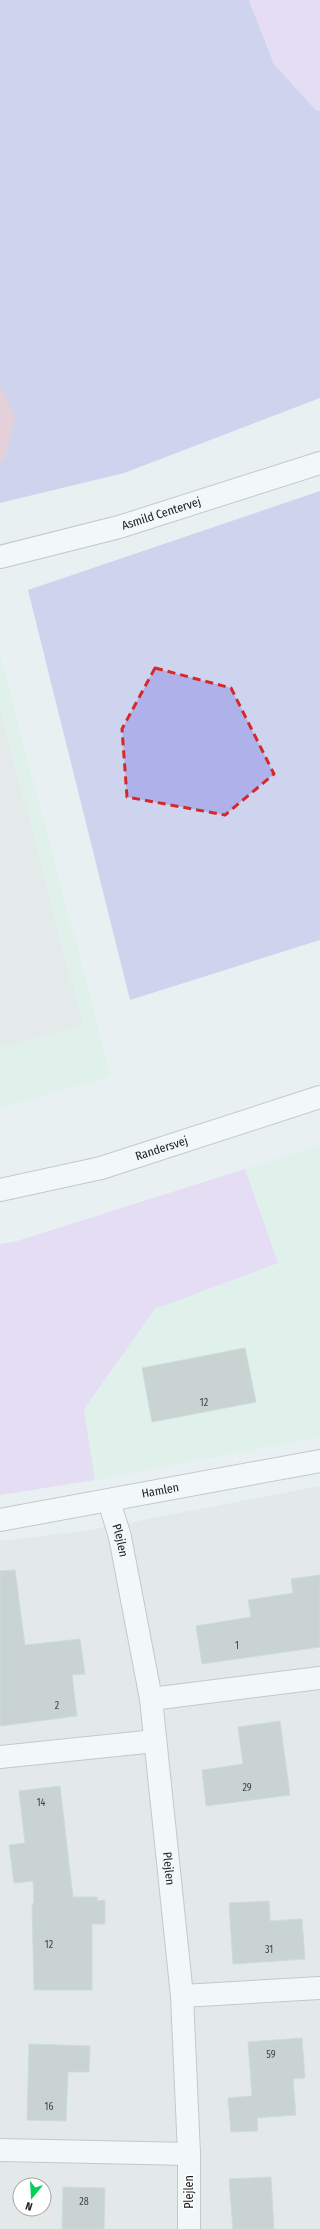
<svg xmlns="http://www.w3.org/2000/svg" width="320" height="2229" font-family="'Fira Sans Condensed',sans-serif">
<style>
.residential{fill:#dedfde;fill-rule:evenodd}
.commercial{fill:#d7f1e4}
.grass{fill:#afb2ea}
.park{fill:#e1c6f9}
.parking{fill:#e1e1e1}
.water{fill:#dea9bb}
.building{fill:#a3b0ae;stroke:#aac3c0}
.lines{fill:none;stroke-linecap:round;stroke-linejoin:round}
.minor-casing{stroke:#989898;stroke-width:24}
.minor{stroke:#fff;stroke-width:22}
.marked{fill:none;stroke:#d62828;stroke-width:3;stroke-dasharray:8 5;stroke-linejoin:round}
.labels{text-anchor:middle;stroke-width:3;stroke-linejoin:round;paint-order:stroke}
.number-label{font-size:10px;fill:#424544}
.street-label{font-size:12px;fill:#212121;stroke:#fff}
</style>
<rect width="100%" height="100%" fill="#e8f0f1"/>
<path class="residential" d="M 320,1486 L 320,2229 L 0,2229 L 0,1541 L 91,1530 ZM 20,2185 L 44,2185 L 44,2209 L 20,2209 Z"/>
<g class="commercial">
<polygon points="0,655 111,1076 0,1108"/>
<polygon points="320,1145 320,1437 95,1480 84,1409 155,1309 278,1263 245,1169"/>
</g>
<g class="grass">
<polygon points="0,0 249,0 274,64 316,110 320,111 320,398 124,473 0,503"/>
<polygon points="320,491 320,940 130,1000 28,590"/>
</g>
<g class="park">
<polygon points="249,0 320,0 320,111 316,110 274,64"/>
<polygon points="245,1169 278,1263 155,1309 84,1409 95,1480 0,1495 0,1244 14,1242"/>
</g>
<polygon class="parking" points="0,708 83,1026 0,1048"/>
<polygon class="water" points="0,389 3,390 15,418 6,457 0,463"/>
<g class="building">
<polygon points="245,1348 256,1402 152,1422 142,1368"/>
<polygon points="15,1570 25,1645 80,1639 85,1674 72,1675 77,1716 0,1726 0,1571"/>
<polygon points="320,1575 320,1647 202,1664 196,1626 251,1617 248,1600 293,1593 291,1579"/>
<polygon points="280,1721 290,1795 206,1806 202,1770 243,1764 238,1727"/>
<polygon points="60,1786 73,1897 97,1897 97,1901 105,1900 105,1924 92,1924 92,1990 34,1990 32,1904 34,1903 33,1881 14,1883 9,1845 25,1843 19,1791"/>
<polygon points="269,1901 270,1921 302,1919 305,1959 233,1964 229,1903"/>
<polygon points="302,2038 305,2078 293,2079 296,2115 257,2118 258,2131 231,2132 228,2098 252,2096 248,2042"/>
<polygon points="29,2044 90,2046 89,2072 68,2072 66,2121 27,2120"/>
<polygon points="271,2177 274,2229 233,2229 229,2179"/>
<polygon points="63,2187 105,2188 104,2229 62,2229"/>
</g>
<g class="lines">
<g class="minor-casing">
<g id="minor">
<path id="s1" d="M 0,557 L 119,527 L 320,463"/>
<path id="s2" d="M 0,1190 L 101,1168 L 320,1097"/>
<path id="s3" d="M 109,1501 L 120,1537 L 151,1699 L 182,1996 L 189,2154 L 189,2229"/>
<path id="s4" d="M 0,1520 L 320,1461"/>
<polyline points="151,1699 320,1678"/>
<polyline points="0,1757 155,1741"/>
<polyline points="182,1996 320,1988"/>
<polyline points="0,2150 189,2154"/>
</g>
</g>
<use href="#minor" class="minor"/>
</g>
<path d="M0 0H320V2229H0ZM 155,668 L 231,688 L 274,774 L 225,815 L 127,797 L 122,729 Z" fill="#e8f0f1" fill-opacity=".55" fill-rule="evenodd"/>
<path class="marked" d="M 155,668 L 231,688 L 274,774 L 225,815 L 127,797 L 122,729 Z"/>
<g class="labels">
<g class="number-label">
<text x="204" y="1406">12</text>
<text x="237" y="1649">1</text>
<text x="57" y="1709">2</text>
<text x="247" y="1791">29</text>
<text x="41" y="1806">14</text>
<text x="49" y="1948">12</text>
<text x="269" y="1953">31</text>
<text x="271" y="2058">59</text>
<text x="49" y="2110">16</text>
<text x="84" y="2205">28</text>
</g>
<g class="street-label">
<text dy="4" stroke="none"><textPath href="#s1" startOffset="167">Asmild Centervej</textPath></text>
<text dy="4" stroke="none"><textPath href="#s2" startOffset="167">Randersvej</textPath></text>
<text dy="4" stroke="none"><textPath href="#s4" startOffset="163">Hamlen</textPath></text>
<text dy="4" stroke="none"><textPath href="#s3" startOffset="41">Plejlen</textPath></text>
<text dy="4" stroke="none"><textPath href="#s3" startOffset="373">Plejlen</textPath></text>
<text transform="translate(189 2192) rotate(-90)" y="4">Plejlen</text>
</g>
</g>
<g transform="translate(32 2197) rotate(198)"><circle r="19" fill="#ffffff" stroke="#a6a6a6"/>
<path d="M0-3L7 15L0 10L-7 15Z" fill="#03cf5b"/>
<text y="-6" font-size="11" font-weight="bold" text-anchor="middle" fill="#212121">N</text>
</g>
</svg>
